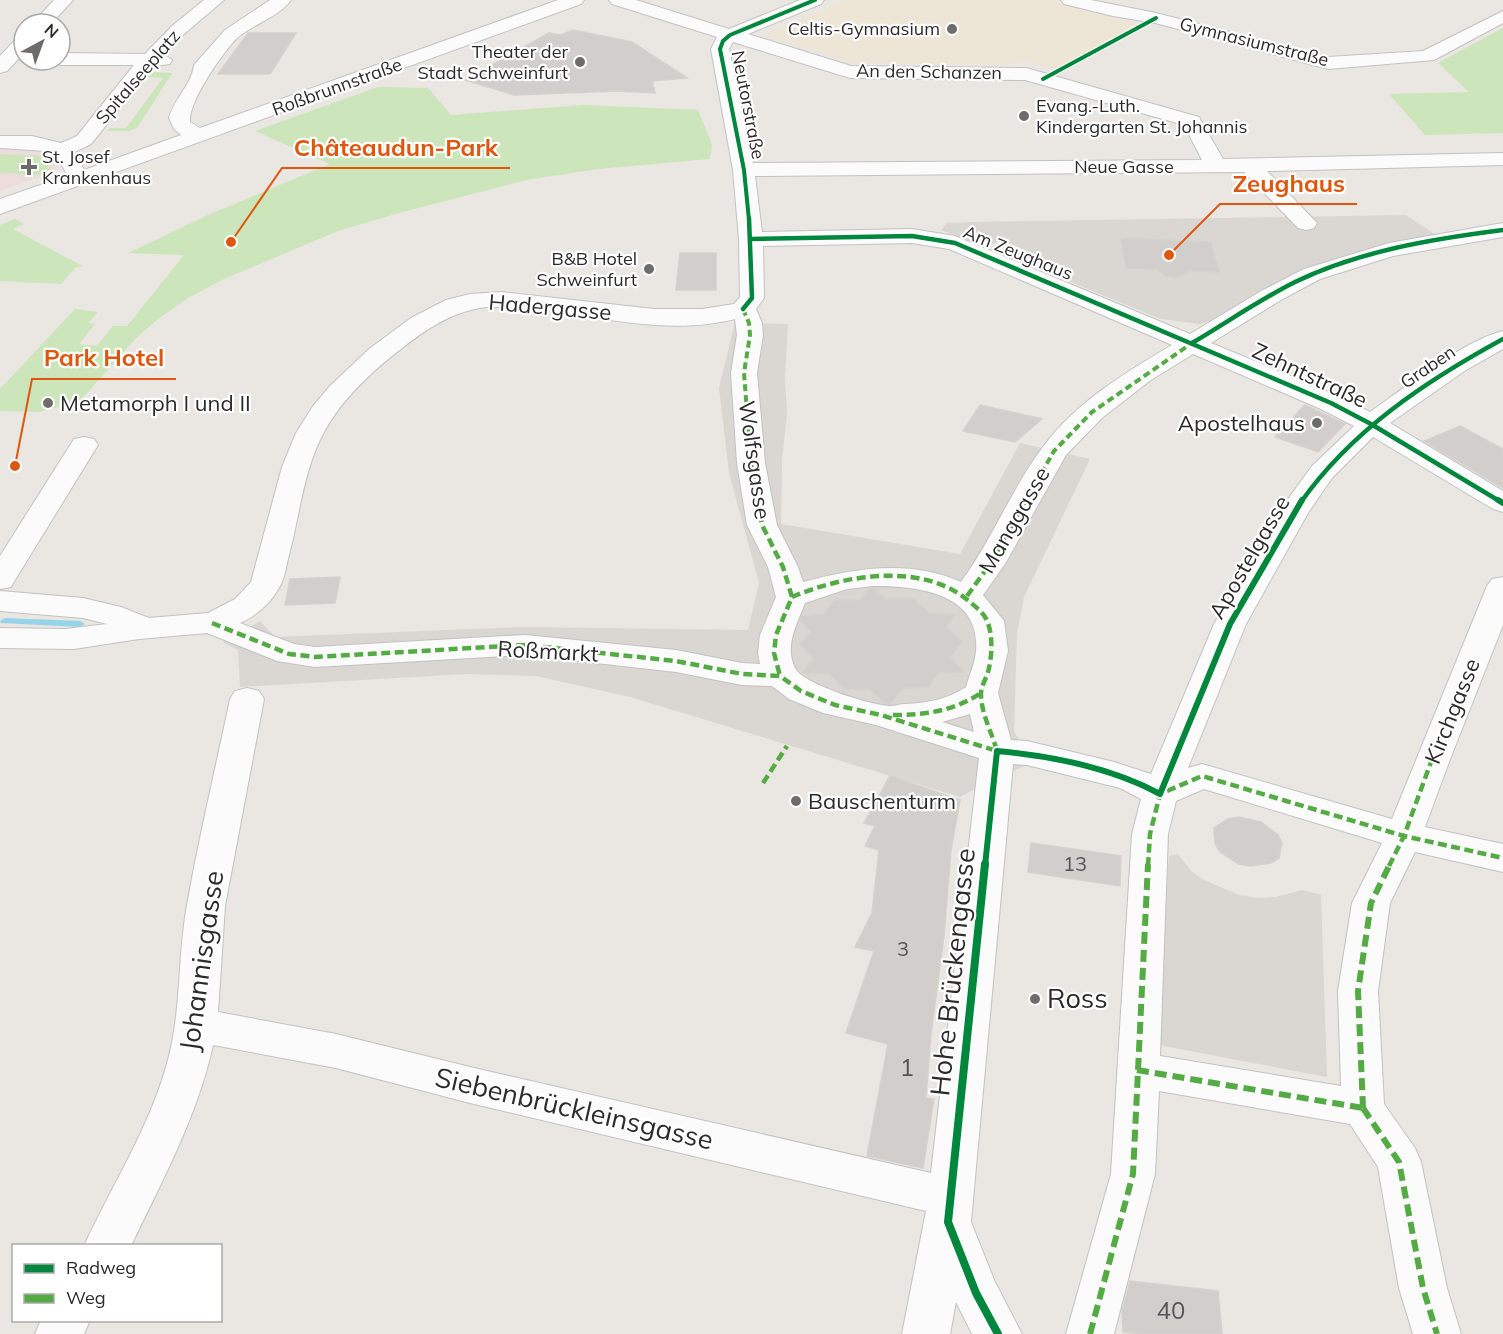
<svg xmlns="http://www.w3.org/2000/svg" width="1503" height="1334" font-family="Mulish,sans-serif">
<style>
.education{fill:#ede5d6}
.medical{fill:#ecdcdb}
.green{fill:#cce5ba}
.plaza{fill:#dad6d2;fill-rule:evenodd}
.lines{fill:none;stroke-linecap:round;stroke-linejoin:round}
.stream{fill:#95d4eb;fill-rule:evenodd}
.building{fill:#d1cecb;stroke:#d5d2ce;stroke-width:1.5}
.street-casing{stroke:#c3c2c2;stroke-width:2}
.street{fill:#fcfbfb;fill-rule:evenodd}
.quiet-far2{stroke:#54ab44;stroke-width:4;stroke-dasharray:7 4;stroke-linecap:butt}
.quiet-far1{stroke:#54ab44;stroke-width:4.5;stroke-dasharray:9 4.5;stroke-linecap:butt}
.quiet{stroke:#54ab44;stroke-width:6;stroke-dasharray:12 6;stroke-linecap:butt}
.cycleway-far3-casing{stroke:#fff;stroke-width:6}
.cycleway-far2-casing{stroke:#fff;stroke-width:8}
.cycleway-far1-casing{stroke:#fff;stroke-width:10}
.cycleway-casing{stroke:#fff;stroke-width:11}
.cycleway-far3{stroke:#00873e;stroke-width:4}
.cycleway-far2{stroke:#00873e;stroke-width:4.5}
.cycleway-far1{stroke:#00873e;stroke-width:6}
.cycleway{stroke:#00873e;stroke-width:8}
.poi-dot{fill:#6e6c6b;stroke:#fff;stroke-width:2}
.labels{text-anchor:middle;stroke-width:4.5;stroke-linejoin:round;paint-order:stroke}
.far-poi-label{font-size:18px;fill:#2b2b2b;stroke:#fff;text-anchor:end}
.far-street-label{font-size:18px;fill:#2b2b2b;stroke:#fff}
.number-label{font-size:20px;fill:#555454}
.street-label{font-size:22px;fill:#2b2b2b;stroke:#fff}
.poi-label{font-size:22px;fill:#2b2b2b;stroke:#fff;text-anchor:start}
.near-number-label{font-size:24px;fill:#555454}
.near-street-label{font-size:27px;fill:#2b2b2b;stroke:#fff}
.near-poi-label{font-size:27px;fill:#2b2b2b;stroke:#fff;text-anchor:start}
.leader{fill:none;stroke:#df570e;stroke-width:2}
.callout-dot{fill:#df570e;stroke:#fff;stroke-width:2}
.callout-label{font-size:24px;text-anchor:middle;font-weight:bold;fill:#df570e;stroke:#fff;stroke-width:4.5;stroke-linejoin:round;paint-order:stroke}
</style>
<rect width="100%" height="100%" fill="#eae6e2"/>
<polygon class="education" points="846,0 1047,0 1138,24 1054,69 1028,61 997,65 854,63 763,35"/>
<polygon class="medical" points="0,145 39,147 65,161 50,173 0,191"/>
<g class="green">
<polygon points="1503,28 1503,133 1425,135 1389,94 1469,92 1438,63"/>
<polygon points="153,72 172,73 137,128 129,131 107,131 110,128 126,128 163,78 148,77"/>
<polygon points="378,87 428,88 451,115 583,105 698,110 712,145 710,159 598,169 526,180 399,213 338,231 224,279 188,298 158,319 136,338 79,402 39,412 0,411 0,389 75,309 98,312 88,323 95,324 79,344 97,346 113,326 127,326 184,255 128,253 208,215 330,164 255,131"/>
<polygon points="0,154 45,156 50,160 51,168 42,175 0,173"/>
<polygon points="15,219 24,224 13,229 82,266 75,268 61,284 0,281 0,225"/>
</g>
<g class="plaza">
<path d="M 1406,215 L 1436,235 L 1328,261 L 1297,273 L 1217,319 L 1200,324 L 1161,319 L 1066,280 L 1075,275 L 1038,259 L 1041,257 L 1001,240 L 986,247 L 941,230 L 947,223 L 971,222 ZM 1122,238 L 1211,242 L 1218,271 L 1180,270 L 1183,275 L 1175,278 L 1166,276 L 1162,272 L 1164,269 L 1126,268 Z"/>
<polygon points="735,323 788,324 785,378 787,415 782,459 781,524 960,554 1020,443 1090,459 1024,597 1017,633 1014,732 1027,753 1025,766 994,779 960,797 630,697 536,676 466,674 240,687 238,650 223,642 260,621 275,637 524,627 748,630 759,583 729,473 719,388"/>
<polygon points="1178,854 1192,872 1204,880 1239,895 1258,898 1276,897 1302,890 1321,895 1327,1077 1153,1044 1169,856"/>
</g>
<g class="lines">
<polygon class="stream" points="5,618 80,621 85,624 80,627 1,623 0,621"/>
</g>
<g class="building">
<polygon points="573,30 632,42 687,78 652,81 655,93 618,91 514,95 465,80 549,33 561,35"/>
<polygon points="248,33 296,33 270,74 218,74"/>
<polygon points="1121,238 1211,242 1219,272 1189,271 1175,278 1166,276 1157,269 1126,268"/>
<polygon points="680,253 716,253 716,290 676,290"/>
<polygon points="980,405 1042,419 1015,442 963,431"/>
<polygon points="1305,405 1345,424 1318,452 1275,437"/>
<polygon points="1460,426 1503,449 1503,488 1424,441"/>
<polygon points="340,577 335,603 285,605 290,579"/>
<polygon points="873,588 886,599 913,599 929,613 954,615 946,627 962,642 950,657 964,672 938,673 928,687 903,688 890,704 885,703 870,689 844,689 830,674 802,673 814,659 800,644 811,631 800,621 802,616 824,614 835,600 860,600 869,589"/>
<polygon points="890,776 960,800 951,850 944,936 931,1034 926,1098 934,1099 923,1168 867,1156 888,1044 846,1033 874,951 855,947 872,913 879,850 865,846 875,826 864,823"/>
<polygon points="1239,817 1261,822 1278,835 1282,843 1279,858 1271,863 1250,866 1239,864 1220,852 1215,844 1214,828 1228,819"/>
<polygon points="1031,843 1121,856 1120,886 1028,872"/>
<polygon points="1130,1281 1218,1291 1222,1334 1144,1334 1123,1332 1122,1311"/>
</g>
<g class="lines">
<g class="street-casing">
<g id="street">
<polygon points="54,0 73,0 51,24 32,24"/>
<path d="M 204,0 L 224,0 L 184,34 L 165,55 L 172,60 L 170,64 L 155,66 L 149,72 L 91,144 L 75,152 L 84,170 L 181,135 L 174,129 L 169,118 C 174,99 192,84 194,65 L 225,30 L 270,0 L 291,0 C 279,17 253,24 237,38 C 223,52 188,102 190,122 L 200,128 L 558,0 L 584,0 L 581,4 L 0,214 L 0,199 L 72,174 L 66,173 L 60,161 L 46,151 L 0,148 L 0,136 L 32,136 L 61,143 L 77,136 L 134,65 L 60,65 L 51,60 L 60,60 L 60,53 L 145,54 L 172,26 Z"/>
<path d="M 609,0 L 636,0 L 729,29 L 800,0 L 824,0 L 821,4 L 748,34 L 851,66 L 1026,68 L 1199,117 L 1223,159 L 1503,153 L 1503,165 L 1267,171 L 1317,223 L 1314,228 L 1306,230 L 1298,228 L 1244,172 L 755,176 L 762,232 L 912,229 L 955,236 L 1190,334 L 1263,290 L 1304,269 L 1389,243 L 1503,223 L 1503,237 L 1393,256 L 1320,279 L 1281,300 L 1211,343 L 1341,397 L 1370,412 C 1405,388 1462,341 1503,331 L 1503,349 L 1466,370 L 1390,423 L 1503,491 L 1503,512 L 1493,509 L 1373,437 L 1332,478 L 1308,513 L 1246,624 L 1188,768 L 1202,764 L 1392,819 L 1487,586 L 1492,579 L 1503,577 L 1503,625 L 1449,762 L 1425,827 L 1503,844 L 1503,872 L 1415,852 L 1390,903 L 1378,991 L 1384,1104 L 1415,1148 L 1421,1162 L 1447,1288 L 1461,1334 L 1413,1334 L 1399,1288 L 1378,1167 L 1350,1124 L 1159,1091 L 1155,1174 L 1114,1334 L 1066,1334 L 1111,1174 L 1132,834 L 1141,799 L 1120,788 L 1027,765 L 1013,764 L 971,1222 L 995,1282 L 1022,1334 L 972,1334 L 956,1302 L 950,1334 L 902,1334 L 926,1211 L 470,1103 L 336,1068 L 213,1045 C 198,1115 162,1181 131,1246 L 84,1246 C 111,1187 148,1130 166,1067 C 182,1014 177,959 187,905 C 199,836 216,767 230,699 L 235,691 L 247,688 L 259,691 L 264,699 L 225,906 L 218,1012 L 336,1034 L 470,1067 L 931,1173 L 979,758 L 876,725 L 823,713 L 789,699 L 772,686 L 742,685 L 676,672 L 525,655 L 315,667 L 277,661 L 207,633 L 139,639 L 74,649 L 0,648 L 0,628 L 65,629 L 107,624 L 83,618 L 0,611 L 0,591 L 83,598 L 121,607 L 149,618 L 208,613 L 235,599 L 251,582 L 282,467 L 296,433 L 313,406 L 330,386 L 369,349 L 411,318 L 446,300 L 470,294 L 501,292 L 654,309 L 702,309 L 734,304 L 740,297 L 739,239 L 733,170 L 711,49 L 717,37 L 612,4 ZM 733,42 L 850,78 L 1025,80 L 1184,125 L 1202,160 L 753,163 L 729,49 ZM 912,243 L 949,249 L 1172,345 C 1126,372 1075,403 1043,447 C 1012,488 992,540 961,582 C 910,559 855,568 803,582 L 798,567 L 777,525 L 765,463 L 757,373 L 763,335 L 762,323 L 756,309 L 764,298 L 763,246 ZM 486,307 C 568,305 653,340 735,319 L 737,335 L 731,373 L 737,463 L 747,525 L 768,567 L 776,597 L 760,635 L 758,653 L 760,664 L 742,663 L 676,650 L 525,635 L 315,647 L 294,644 L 240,623 C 258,615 274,600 282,582 C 286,572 287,561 290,551 C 300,512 304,469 324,432 C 342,399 371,372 401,349 C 426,329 453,311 486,307 ZM 1193,354 L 1321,409 L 1354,426 L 1312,466 L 1278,513 L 1214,624 L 1151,774 L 1114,762 L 1027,741 L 1011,740 L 998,693 L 1008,651 L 1004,621 L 983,595 L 1005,564 L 1066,455 L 1102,418 L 1151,380 ZM 873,586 C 916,586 981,592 976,651 C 975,663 969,676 966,687 C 946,700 927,703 905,704 C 900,704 895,706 891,706 C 873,706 802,684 795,668 C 784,646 797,624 805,603 L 847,589 ZM 970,714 L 974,732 L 942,722 ZM 1204,789 L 1382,843 L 1352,903 L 1338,991 L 1341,1086 L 1160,1056 L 1168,834 L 1176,801 Z"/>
<polygon points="1061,0 1091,0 1156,13 1328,57 1423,51 1503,11 1503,23 1434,60 1328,69 1155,23 1113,16 1064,4"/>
<polygon points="24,36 24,53 7,71 0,73 0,56 17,38"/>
<polygon points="84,437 94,439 98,445 15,580 11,587 0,589 0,556 74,439"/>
<polygon points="41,1320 90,1320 84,1334 35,1334"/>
</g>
</g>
<use href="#street" class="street"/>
<g class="quiet-far2">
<polyline points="743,309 749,323 750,335 744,373 751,463 758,502"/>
<polyline points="1025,502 1054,451 1092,412 1192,343"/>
</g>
<g class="quiet-far1">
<polyline points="758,500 762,525 783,567 792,597 776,635 774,653 780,676"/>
<polyline points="967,596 990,564 1026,500"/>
<path d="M 792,597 C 844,575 923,561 970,602 C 977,608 985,614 988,623 C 993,638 992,657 988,672 C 986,679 981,686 981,694 C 981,713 992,733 997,751"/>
<polyline points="212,623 289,654 315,657 525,645 676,661 742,674 780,676 801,691 835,705 881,715 997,751"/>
<path d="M 893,715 C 925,715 954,711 981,693"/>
<polyline points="763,783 787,746"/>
<polyline points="1148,866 1150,834 1160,794 1202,776 1404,836 1503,858"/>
<polyline points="1389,866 1404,836 1431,762"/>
</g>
<g class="quiet">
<polyline points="1137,1070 1363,1108"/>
<polyline points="1363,1108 1358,991 1371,903 1390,864"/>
<polyline points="1363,1108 1399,1162 1423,1288 1437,1334"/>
<polyline points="1090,1334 1133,1174 1148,864"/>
</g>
<g class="cycleway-far3-casing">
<g id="cycleway-far3">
<polyline points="1043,79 1156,18"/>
<polyline points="749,220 744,170 720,49 723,41 730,35 815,0"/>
</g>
</g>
<g class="cycleway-far2-casing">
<g id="cycleway-far2">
<polyline points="751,239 912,236 955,243 1331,403 1371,424 1501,502"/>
<polyline points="743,309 752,298 749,218"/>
<path d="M 1192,343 C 1226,323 1259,300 1295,282 C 1359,251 1432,239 1503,230"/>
<path d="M 1301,502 C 1352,430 1426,381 1503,339"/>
</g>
</g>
<g class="cycleway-far1-casing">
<g id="cycleway-far1">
<polyline points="1498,500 1503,503"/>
<path d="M 985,866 L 997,751 C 1053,756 1110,767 1160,794 L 1230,624 L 1302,500"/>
</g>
</g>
<g class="cycleway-casing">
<polyline id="cycleway" points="985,864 948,1222 976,1293 998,1334"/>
</g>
<use href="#cycleway-far3" class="cycleway-far3"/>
<use href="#cycleway-far2" class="cycleway-far2"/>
<use href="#cycleway-far1" class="cycleway-far1"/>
<use href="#cycleway" class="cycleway"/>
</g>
<g class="poi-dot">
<circle cx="952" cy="29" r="6"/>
<circle cx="580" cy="62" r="6"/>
<circle cx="1024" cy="116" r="6"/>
<path d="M26 158h6v6h6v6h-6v6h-6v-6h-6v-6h6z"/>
<circle cx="649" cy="269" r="6"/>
<circle cx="48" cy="403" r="6"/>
<circle cx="1317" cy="423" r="6"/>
<circle cx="796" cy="801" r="6"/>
<circle cx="1035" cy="999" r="6"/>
</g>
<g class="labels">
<g class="far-poi-label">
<text x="940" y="35">Celtis-Gymnasium</text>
<text x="568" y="58">Theater der<tspan x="568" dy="21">Stadt Schweinfurt</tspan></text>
<text x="1036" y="112" text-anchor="start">Evang.-Luth.<tspan x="1036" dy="21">Kindergarten St. Johannis</tspan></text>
<text x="42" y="163" text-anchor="start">St. Josef<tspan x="42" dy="21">Krankenhaus</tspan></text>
<text x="637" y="265">B&amp;B Hotel<tspan x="637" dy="21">Schweinfurt</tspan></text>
</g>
<g class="far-street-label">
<text transform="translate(1254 42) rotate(14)" y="6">Gymnasiumstraße</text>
<text transform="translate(929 72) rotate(1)" y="6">An den Schanzen</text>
<text transform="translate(138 77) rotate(-49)" y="6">Spitalseeplatz</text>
<text transform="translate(337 87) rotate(-20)" y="6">Roßbrunnstraße</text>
<text transform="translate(748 105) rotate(79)" y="6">Neutorstraße</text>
<text x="1124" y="173">Neue Gasse</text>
<text transform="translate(1018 253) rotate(22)" y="6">Am Zeughaus</text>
<text transform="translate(1428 367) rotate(-34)" y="6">Graben</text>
</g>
<g class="number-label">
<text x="1075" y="871">13</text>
<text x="903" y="956">3</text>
</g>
<g class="street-label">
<text transform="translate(550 307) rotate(5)" y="8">Hadergasse</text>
<text transform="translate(1310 375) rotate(25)" y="8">Zehntstraße</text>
<text transform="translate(755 460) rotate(82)" y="8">Wolfsgasse</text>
<text transform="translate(1014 520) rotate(-60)" y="8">Manggasse</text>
<text transform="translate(1249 557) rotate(-60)" y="8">Apostelgasse</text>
<text transform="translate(548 651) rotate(3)" y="8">Roßmarkt</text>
<text transform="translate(1452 711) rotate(-68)" y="8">Kirchgasse</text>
</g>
<g class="poi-label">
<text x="60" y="411">Metamorph I und II</text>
<text x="1305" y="431" text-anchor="end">Apostelhaus</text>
<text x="808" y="809">Bauschenturm</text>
</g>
<g class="near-number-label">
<text x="907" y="1076">1</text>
<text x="1171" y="1319">40</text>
</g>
<g class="near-street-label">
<text transform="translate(202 961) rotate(-82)" y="9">Johannisgasse</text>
<text transform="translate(953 972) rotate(-84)" y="9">Hohe Brückengasse</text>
<text transform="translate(574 1109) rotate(13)" y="9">Siebenbrückleinsgasse</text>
</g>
<g class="near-poi-label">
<text x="1047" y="1008">Ross</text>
</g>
</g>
<path class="leader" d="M231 242L282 168H510M1169 255L1220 204H1357M15 466L32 379H176"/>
<g class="callout-dot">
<circle cx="231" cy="242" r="6"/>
<circle cx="1169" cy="255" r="6"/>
<circle cx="15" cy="466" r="6"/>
</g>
<g class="callout-label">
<text x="396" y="156">Châteaudun-Park</text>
<text x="1289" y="192">Zeughaus</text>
<text x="104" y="366">Park Hotel</text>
</g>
<rect x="12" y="1244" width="210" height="78" fill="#ffffff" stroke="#aaaaaa" stroke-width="1.5"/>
<rect x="24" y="1264" width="30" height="9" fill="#00873e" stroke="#aaaaaa" stroke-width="1.5"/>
<text x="66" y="1274" font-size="18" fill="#2b2b2b">Radweg</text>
<rect x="24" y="1294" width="30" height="9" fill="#54ab44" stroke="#aaaaaa" stroke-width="1.5"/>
<text x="66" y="1304" font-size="18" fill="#2b2b2b">Weg</text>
<g transform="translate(42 42) rotate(41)"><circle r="28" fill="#ffffff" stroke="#aaaaaa" stroke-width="1.5"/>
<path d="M0-4.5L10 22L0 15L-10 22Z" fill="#6e6c6b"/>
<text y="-9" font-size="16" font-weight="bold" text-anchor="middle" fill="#2b2b2b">N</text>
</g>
</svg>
